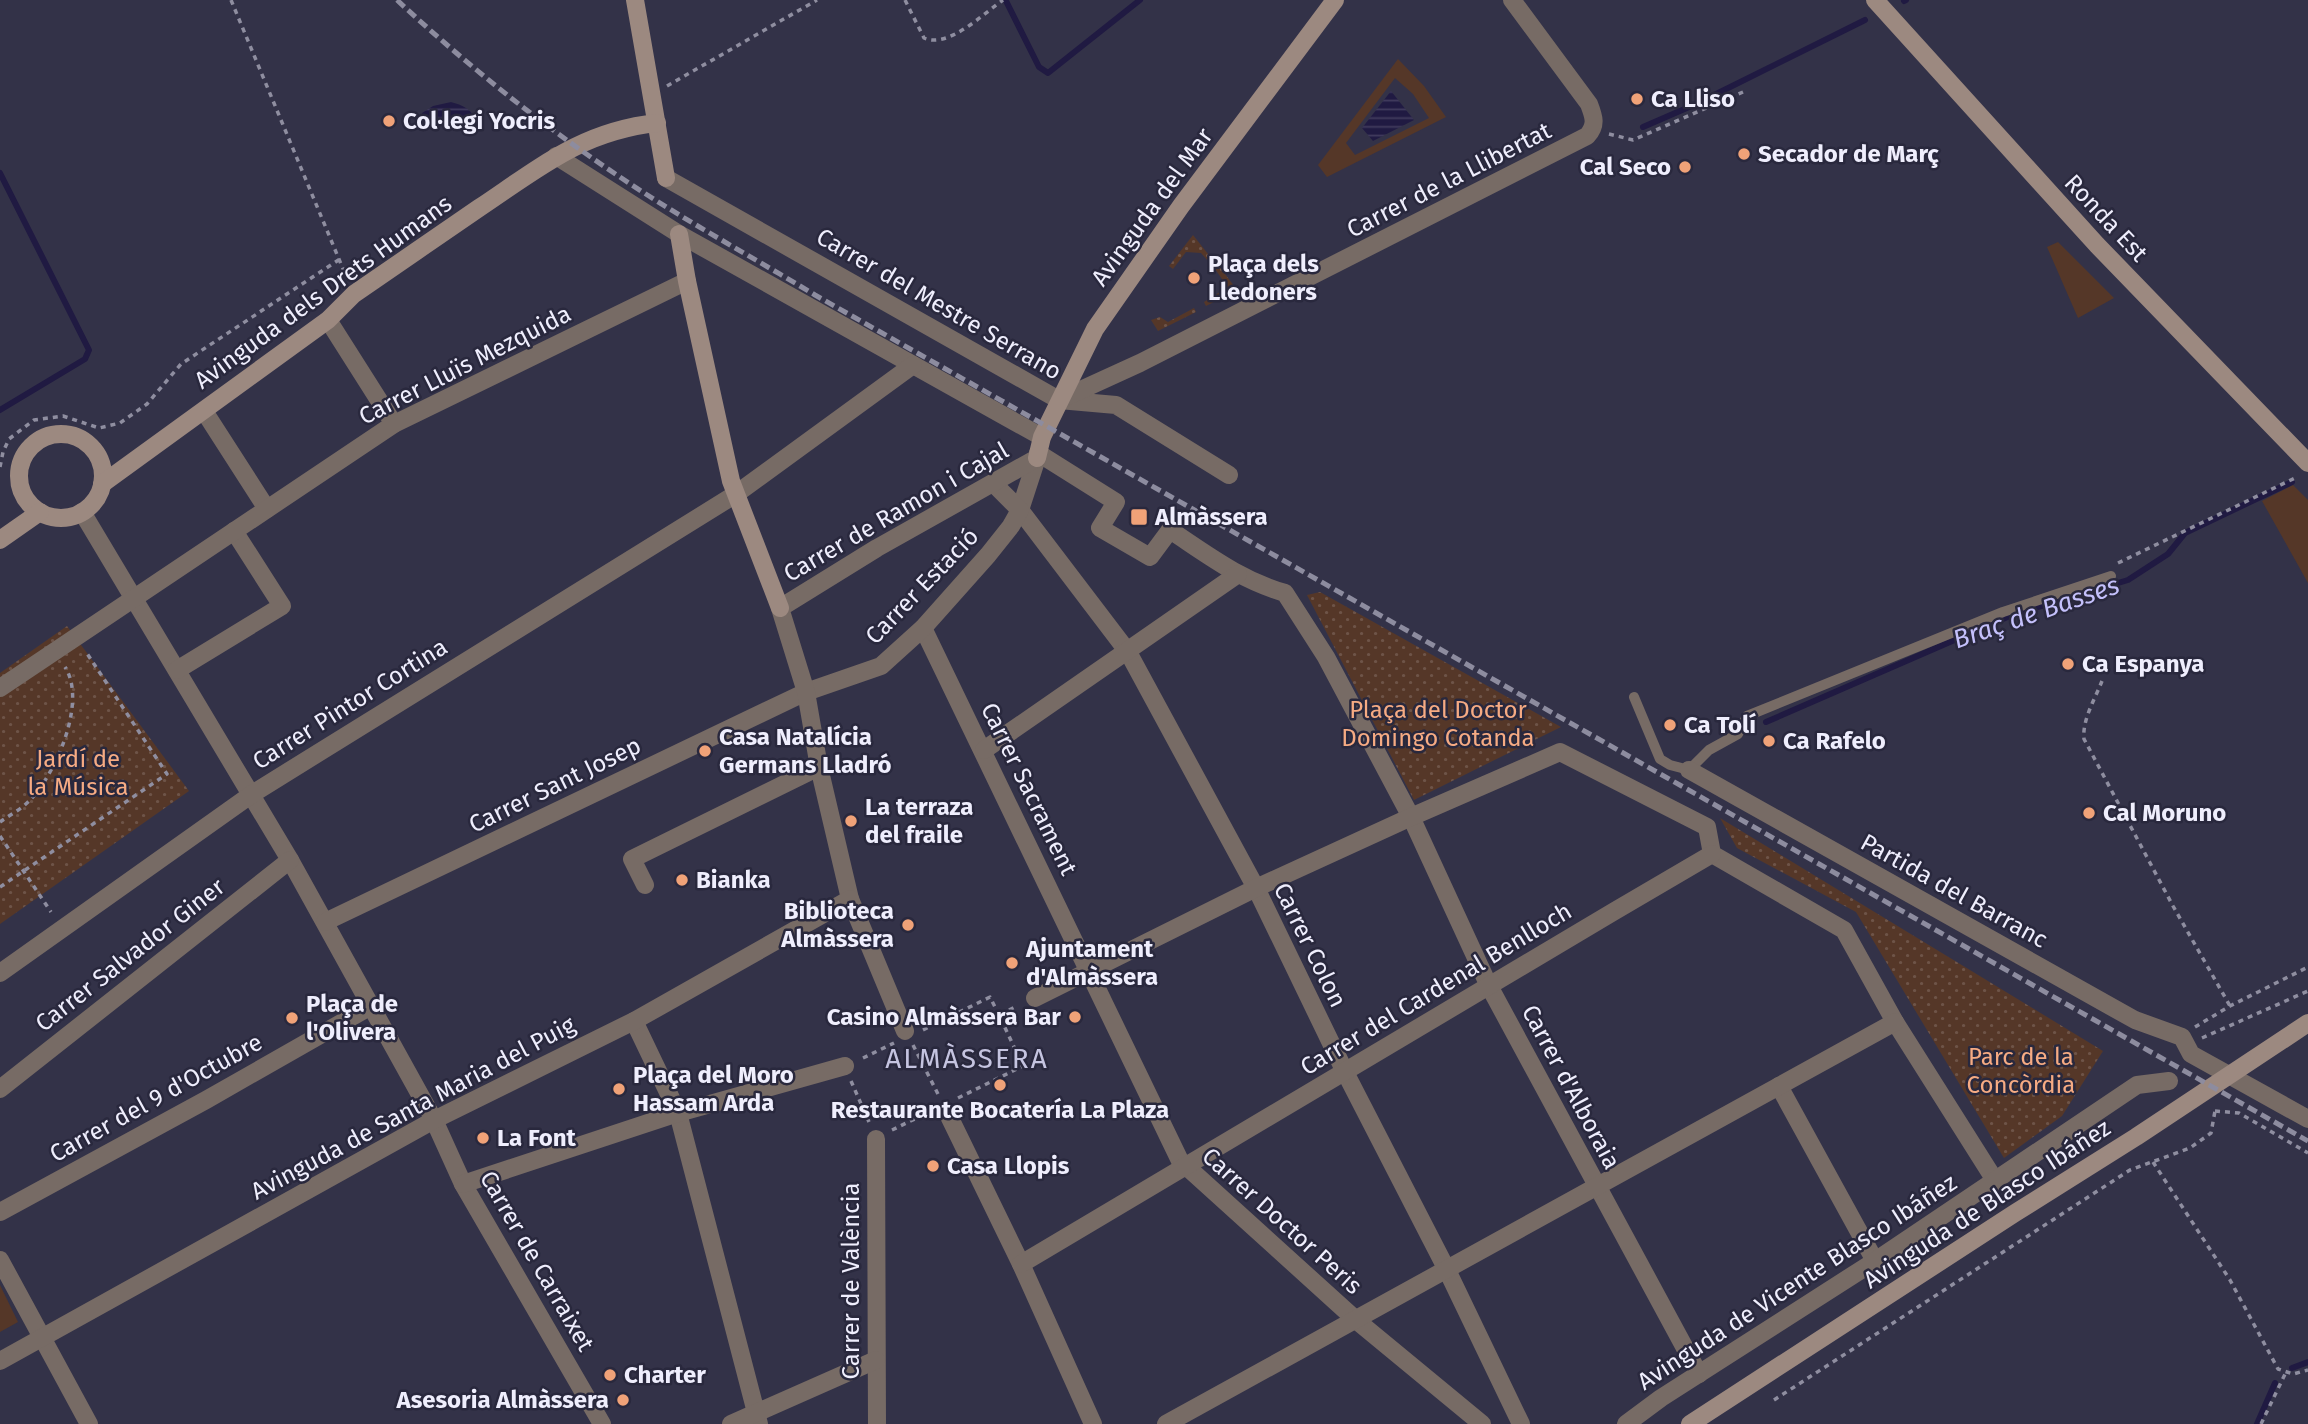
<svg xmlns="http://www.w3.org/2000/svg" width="2308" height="1424" font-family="'Fira Sans',sans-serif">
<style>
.grass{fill:#553728;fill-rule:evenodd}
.park{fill:url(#park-dots)}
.water{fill:url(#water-rules)}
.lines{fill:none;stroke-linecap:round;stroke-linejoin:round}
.stream{stroke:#201a42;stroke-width:6}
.path{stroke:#8f8ea0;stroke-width:3.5;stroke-dasharray:5 5;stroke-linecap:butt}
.lane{stroke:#776b65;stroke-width:10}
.street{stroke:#776b65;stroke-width:18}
.secondary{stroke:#9c8980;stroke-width:18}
.rail{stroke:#8d8c9f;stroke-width:5;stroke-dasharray:10 5;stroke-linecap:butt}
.poi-dot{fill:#f0a278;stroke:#29283d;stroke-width:2.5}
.labels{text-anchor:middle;stroke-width:5;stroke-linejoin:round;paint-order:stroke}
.poi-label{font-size:24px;font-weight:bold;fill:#efeefd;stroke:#29283d;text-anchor:start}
.street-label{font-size:24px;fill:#efeefd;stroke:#29283d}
.park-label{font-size:24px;fill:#f6ab83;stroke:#29283d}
.water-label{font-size:26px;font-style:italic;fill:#c4c0fb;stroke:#29283d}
.quarter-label{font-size:28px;letter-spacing:2px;fill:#c5c4e0;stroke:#29283d}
</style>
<defs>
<pattern id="park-dots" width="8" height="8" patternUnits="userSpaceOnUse" patternTransform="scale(1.75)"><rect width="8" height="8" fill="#553728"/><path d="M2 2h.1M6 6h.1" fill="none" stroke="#6e5448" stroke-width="1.8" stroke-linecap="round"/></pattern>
<pattern id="water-rules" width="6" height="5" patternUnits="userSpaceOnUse" patternTransform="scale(1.75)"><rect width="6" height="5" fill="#201a42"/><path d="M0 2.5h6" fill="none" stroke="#413c5e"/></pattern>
</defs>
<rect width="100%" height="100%" fill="#333248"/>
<g class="grass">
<path d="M 1398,59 L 1424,86 L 1446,117 L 1327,177 L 1318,165 ZM 1395,78 L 1413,94 L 1429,118 L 1355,155 L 1346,143 Z"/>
<polygon points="2058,242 2114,298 2078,318 2047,247"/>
<polygon points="2293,485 2308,500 2308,583 2262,501"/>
<polygon points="0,1285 18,1322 0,1332"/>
</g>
<g class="park">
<polygon points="1193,235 1212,259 1209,262 1201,253 1186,252 1173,269 1169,266"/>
<polygon points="1219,266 1237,290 1206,306 1204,302 1220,292 1222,279 1215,269"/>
<polygon points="1194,308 1196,312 1158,331 1151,320 1160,317 1168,322"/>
<polygon points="1320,592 1561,727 1414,800 1307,595"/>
<polygon points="67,626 189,791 0,924 0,673"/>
<polygon points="1720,818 2103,1051 2062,1116 2004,1158 1856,912 1737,848"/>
</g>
<g class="water">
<polygon points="1391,91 1414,120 1373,141 1362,128"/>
<path d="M 451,102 C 462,105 473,109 475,121 L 468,129 L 456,131 L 446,124 L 429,126 L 421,122 L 422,113 L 433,106 Z"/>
</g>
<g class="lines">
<g class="stream">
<polyline points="1006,1 1039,67 1048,73 1140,0"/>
<polyline points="1904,1 1906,0"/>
<polyline points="1643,127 1696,104 1865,20"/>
<polyline points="0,173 89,350 85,359 0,410"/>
<polyline points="1766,722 2012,615 2128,580 2168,554 2185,533 2292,482"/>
<polyline points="2292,1368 2308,1362"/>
<polyline points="2257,1424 2275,1383"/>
</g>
<g class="path">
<polyline points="231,0 346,276"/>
<path d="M 905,0 L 924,38 C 948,49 983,14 1003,0"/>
<polyline points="667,86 817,0"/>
<polyline points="1609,134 1633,140 1743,92"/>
<polyline points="0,467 3,452 9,439 34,420 63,416 99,428 120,423 147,404 181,364 340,259"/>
<polyline points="2118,563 2297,477"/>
<path d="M 2102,681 C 2095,699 2082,720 2084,739 L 2173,906 L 2230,1006"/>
<path d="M 0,822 C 10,815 23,808 31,799 C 57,771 87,701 65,667"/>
<polyline points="0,836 51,912"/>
<polyline points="0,887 167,774 86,652"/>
<polyline points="2195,1027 2230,1006 2308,967"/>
<polyline points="923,1030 990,997 999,1015"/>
<polyline points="2202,1038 2308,991"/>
<polyline points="913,1045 940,1098"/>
<polyline points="863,1058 894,1043"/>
<polyline points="851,1081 869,1122"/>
<polyline points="958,1098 1023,1066 999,1015 1017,1006"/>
<polyline points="2215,1111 2239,1113 2308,1153"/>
<polyline points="892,1130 929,1112"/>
<polyline points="2153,1162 2230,1280 2278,1369 2293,1374 2308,1370"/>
<polyline points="1774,1400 2130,1170 2190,1148 2211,1133 2215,1111"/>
<polyline points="2261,1424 2286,1372"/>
</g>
<polyline class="lane" points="1634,697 1660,759 1670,765 1689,770 1709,750 1738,734 1747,716 2003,612 2111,576"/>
<g class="street">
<polyline points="556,156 679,234 1042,437"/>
<polyline points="666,178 1059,400 1116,405 1229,475"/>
<polyline points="328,320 394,424"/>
<path d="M 1059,400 L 1140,363 L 1587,136 C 1597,125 1594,117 1589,104 L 1512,0"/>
<polyline points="204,411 267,509"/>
<path d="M 1038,453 L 1116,502 L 1100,528 L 1150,557 L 1170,530 C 1208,555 1240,580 1285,593 L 1326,657 L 1411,817 L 1488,984 L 1699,1374"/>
<polyline points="1037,458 1020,510 1128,652 1256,888 1345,1072 1447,1270 1521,1424"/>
<polyline points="82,512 290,860 434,1120 463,1184 602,1424"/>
<polyline points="923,628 1183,1167 1186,1166 1356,1320 1482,1424"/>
<polyline points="177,670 282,606 234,531"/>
<polyline points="0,688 394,424 687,281"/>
<polyline points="984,750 1238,574"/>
<polyline points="1689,770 2135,1020 2182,1037 2191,1054 2308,1119"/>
<polyline points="645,885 632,859 819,767"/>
<polyline points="325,922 806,692 881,666 923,628 988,555 1011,526 1020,510 993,483"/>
<polyline points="0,973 252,794 736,494 913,365"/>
<polyline points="1035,998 1256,888 1411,817 1560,752 1707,827 1712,854 1844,930 1895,1022 1996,1182"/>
<polyline points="634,1021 678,1113 759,1424"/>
<polyline points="905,1031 850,899 819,767 806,692 780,608 877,548 1037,458"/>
<polyline points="1779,1086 1875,1261"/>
<polyline points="0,1089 290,860"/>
<polyline points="947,1112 1021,1264 1093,1424"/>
<polyline points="876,1139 877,1424"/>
<polyline points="463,1184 678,1113 845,1066"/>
<polyline points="0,1212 206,1100 371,1006"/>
<polyline points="0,1260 89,1424"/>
<path d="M 1021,1264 C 1252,1127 1481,989 1712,854"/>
<polyline points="0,1361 434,1120 634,1021 850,899"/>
<polyline points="731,1424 876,1360"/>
<polyline points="1166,1424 1895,1022"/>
<polyline points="1626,1424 1661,1398 1875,1261 2137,1085 2169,1081"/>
</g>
<g class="secondary">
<polyline points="635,0 666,178"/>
<polyline points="1875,0 2097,245 2308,463"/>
<polyline points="679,234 687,281 731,481 780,608"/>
<circle cx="61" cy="476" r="42"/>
<polyline points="1037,458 1042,437 1095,329 1181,206 1335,0"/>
<path d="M 102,484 L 328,320 L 354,294 C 396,265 437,237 479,208 C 539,168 582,131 657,123"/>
<polyline points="0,540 40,512"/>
<polyline points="1690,1424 2015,1213 2136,1137 2308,1023"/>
</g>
<path class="rail" d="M 397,0 C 470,68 548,130 632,185 C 691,224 754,258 815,295 L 2308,1141"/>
</g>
<g class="poi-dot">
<circle cx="1637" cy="99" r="7"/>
<circle cx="389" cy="121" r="7"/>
<circle cx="1744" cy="154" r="7"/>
<circle cx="1685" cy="167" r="7"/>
<circle cx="1194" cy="278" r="7"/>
<rect x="1130" y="508" width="18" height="18" rx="3.5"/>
<circle cx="2068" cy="664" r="7"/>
<circle cx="1670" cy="725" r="7"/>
<circle cx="1769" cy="741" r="7"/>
<circle cx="705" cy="751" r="7"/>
<circle cx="2089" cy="813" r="7"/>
<circle cx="851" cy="821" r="7"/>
<circle cx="682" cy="880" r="7"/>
<circle cx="908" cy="925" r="7"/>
<circle cx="1012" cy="963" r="7"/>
<circle cx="1075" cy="1017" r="7"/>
<circle cx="292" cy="1018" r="7"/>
<circle cx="1000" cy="1085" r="7"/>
<circle cx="619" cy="1089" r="7"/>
<circle cx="483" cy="1138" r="7"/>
<circle cx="933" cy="1166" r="7"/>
<circle cx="610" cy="1375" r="7"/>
<circle cx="623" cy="1400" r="7"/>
</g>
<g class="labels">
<g class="poi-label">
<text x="1651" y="107">Ca Lliso</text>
<text x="403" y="129">Col·legi Yocris</text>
<text x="1758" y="162">Secador de Març</text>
<text x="1671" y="175" text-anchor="end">Cal Seco</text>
<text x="1208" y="272">Plaça dels<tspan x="1208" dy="28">Lledoners</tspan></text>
<text x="1155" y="525">Almàssera</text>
<text x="2082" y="672">Ca Espanya</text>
<text x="1684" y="733">Ca Tolí</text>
<text x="719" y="745">Casa Natalícia<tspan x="719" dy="28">Germans Lladró</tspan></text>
<text x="1783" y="749">Ca Rafelo</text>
<text x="865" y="815">La terraza<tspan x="865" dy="28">del fraile</tspan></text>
<text x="2103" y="821">Cal Moruno</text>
<text x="696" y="888">Bianka</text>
<text x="894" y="919" text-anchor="end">Biblioteca<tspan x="894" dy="28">Almàssera</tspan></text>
<text x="1026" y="957">Ajuntament<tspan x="1026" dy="28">d'Almàssera</tspan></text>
<text x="306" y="1012">Plaça de<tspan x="306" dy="28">l'Olivera</tspan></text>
<text x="1061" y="1025" text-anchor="end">Casino Almàssera Bar</text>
<text x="633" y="1083">Plaça del Moro<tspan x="633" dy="28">Hassam Arda</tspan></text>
<text x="1000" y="1118" text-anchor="middle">Restaurante Bocatería La Plaza</text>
<text x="497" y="1146">La Font</text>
<text x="947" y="1174">Casa Llopis</text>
<text x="624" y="1383">Charter</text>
<text x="609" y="1408" text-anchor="end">Asesoria Almàssera</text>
</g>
<g class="street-label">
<text transform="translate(1449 180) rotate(-27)" y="8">Carrer de la Llibertat</text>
<text transform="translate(1152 207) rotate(-54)" y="8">Avinguda del Mar</text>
<text transform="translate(2106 218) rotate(47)" y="8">Ronda Est</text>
<text transform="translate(323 292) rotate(-36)" y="8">Avinguda dels Drets Humans</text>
<text transform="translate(939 304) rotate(30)" y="8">Carrer del Mestre Serrano</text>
<text transform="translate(465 365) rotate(-27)" y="8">Carrer Lluïs Mezquida</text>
<text transform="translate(896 512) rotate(-30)" y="8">Carrer de Ramon i Cajal</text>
<text transform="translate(922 586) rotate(-46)" y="8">Carrer Estació</text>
<text transform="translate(350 704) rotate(-32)" y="8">Carrer Pintor Cortina</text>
<text transform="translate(555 785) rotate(-26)" y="8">Carrer Sant Josep</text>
<text transform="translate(1029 789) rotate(64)" y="8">Carrer Sacrament</text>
<text transform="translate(1954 891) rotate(29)" y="8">Partida del Barranc</text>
<text transform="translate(1310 945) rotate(64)" y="8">Carrer Colon</text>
<text transform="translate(130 955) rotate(-38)" y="8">Carrer Salvador Giner</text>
<text transform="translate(1436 989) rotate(-31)" y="8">Carrer del Cardenal Benlloch</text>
<text transform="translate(1571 1087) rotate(62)" y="8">Carrer d'Alboraia</text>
<text transform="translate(156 1098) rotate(-29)" y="8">Carrer del 9 d'Octubre</text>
<text transform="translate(413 1108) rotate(-28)" y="8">Avinguda de Santa Maria del Puig</text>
<text transform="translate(1987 1204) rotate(-33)" y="8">Avinguda de Blasco Ibáñez</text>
<text transform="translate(1282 1221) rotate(42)" y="8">Carrer Doctor Peris</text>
<text transform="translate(537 1261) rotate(60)" y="8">Carrer de Carraixet</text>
<text transform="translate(851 1281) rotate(-90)" y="8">Carrer de València</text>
<text transform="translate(1797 1282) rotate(-33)" y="8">Avinguda de Vicente Blasco Ibáñez</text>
</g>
<g class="park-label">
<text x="1438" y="718">Plaça del Doctor<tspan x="1438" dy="28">Domingo Cotanda</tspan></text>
<text x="78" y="767">Jardí de<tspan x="78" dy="28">la Música</tspan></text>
<text x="2021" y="1065">Parc de la<tspan x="2021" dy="28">Concòrdia</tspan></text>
</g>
<g class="water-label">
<text transform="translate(2036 612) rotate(-19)" y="9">Braç de Basses</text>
</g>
<g class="quarter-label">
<text x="967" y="1068">ALMÀSSERA</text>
</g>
</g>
</svg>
